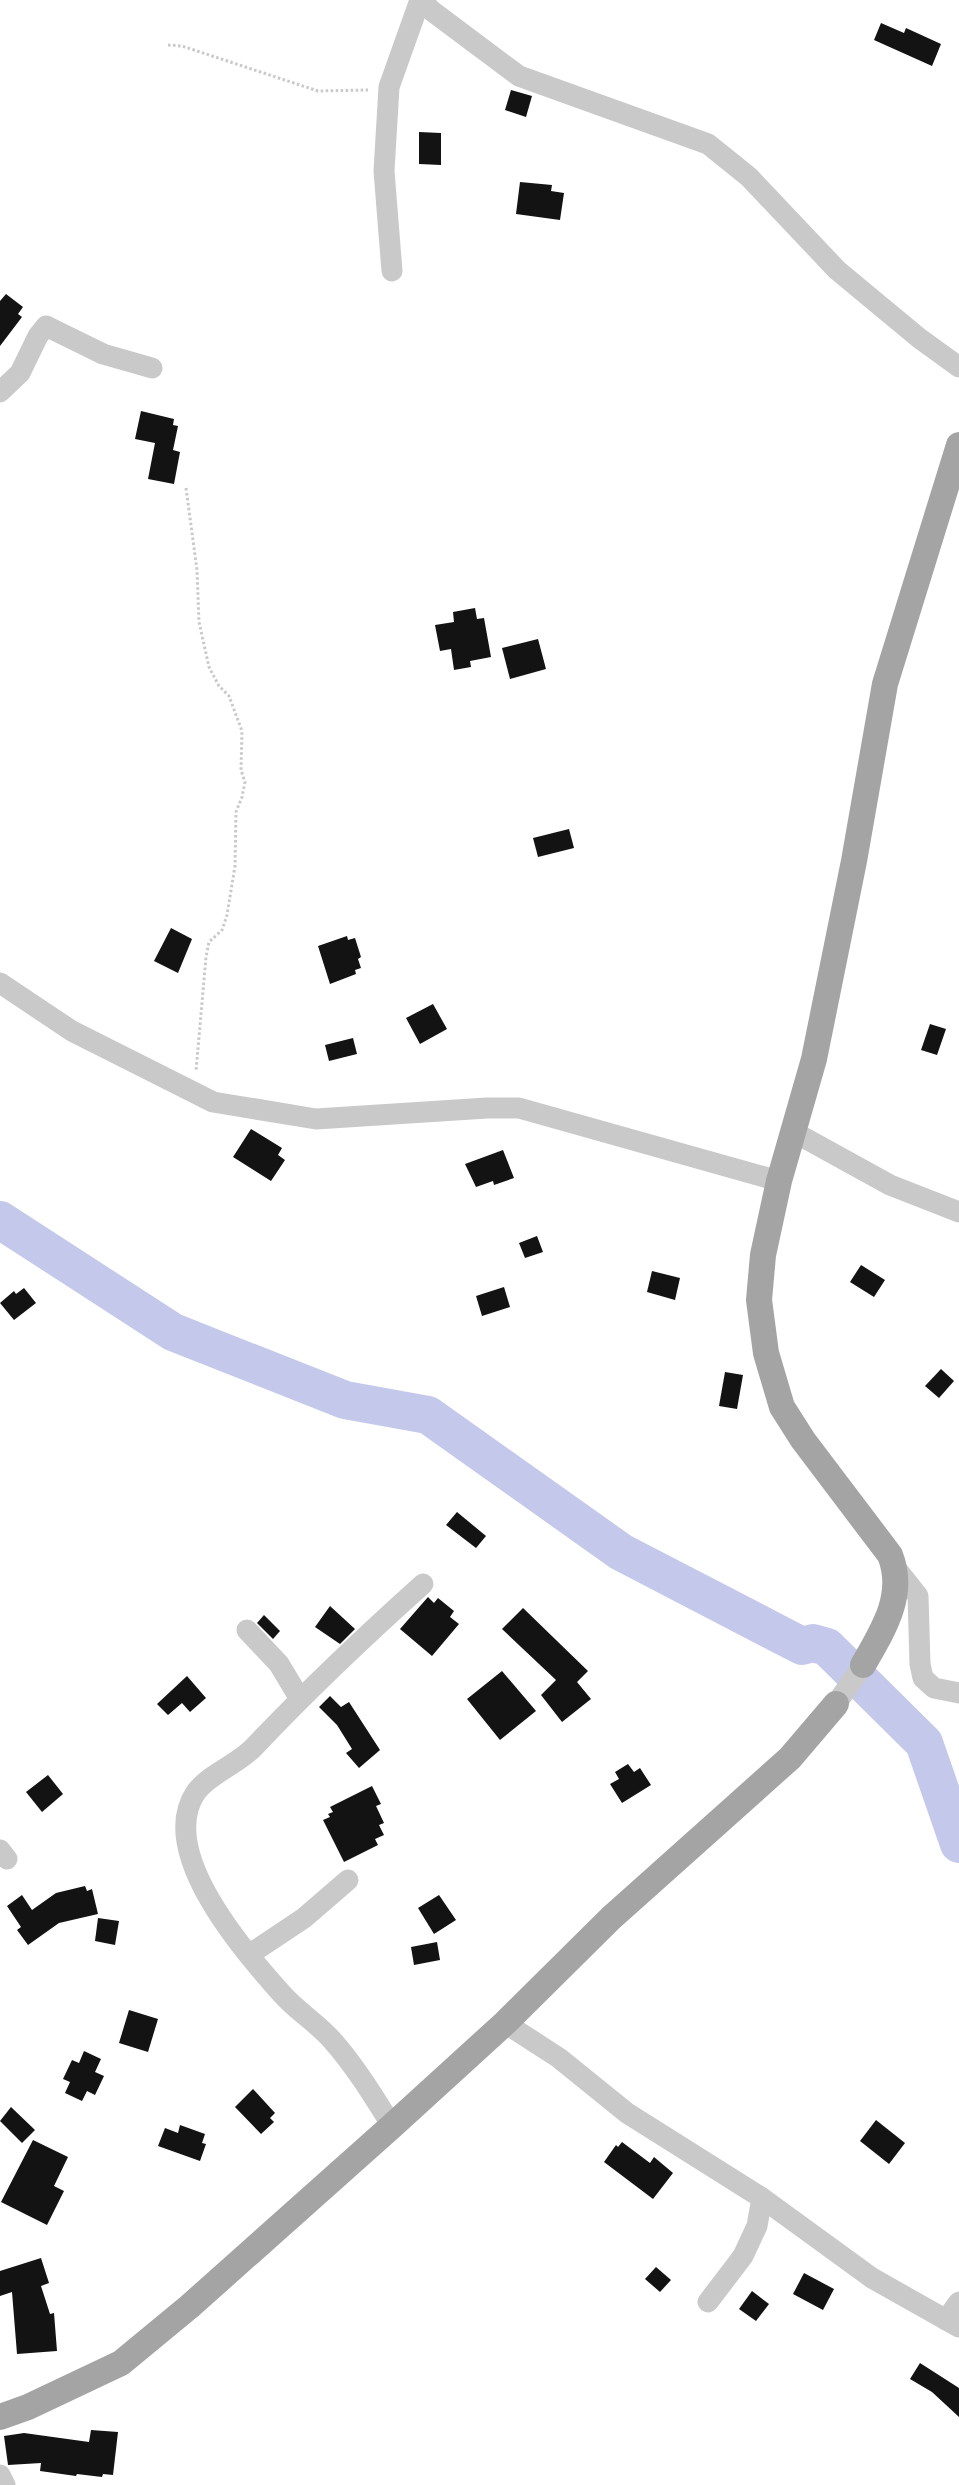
<svg xmlns="http://www.w3.org/2000/svg" width="959" height="2485" font-family="'Sofia Sans Condensed',sans-serif">
<style>
.lines{fill:none;stroke-linecap:round;stroke-linejoin:round}
.river{stroke:#c4c9eb;stroke-width:38}
.building{fill:#131313}
.path{stroke:#c9c9c9;stroke-width:3;stroke-dasharray:2.5 2.5;stroke-linecap:butt}
.minor{stroke:#c9c9c9;stroke-width:21}
.major{stroke:#a4a4a4;stroke-width:26}
</style>
<rect width="100%" height="100%" fill="#fff"/>
<g class="lines">
<polyline class="river" points="0,1220 173,1332 345,1400 428,1415 621,1552 802,1646 813,1643 827,1647 924,1743 959,1844"/>
</g>
<g class="building">
<polygon points="881,23 904,33 906,28 941,44 932,66 874,40"/>
<polygon points="511,90 532,96 526,117 505,110"/>
<polygon points="419,132 441,133 441,165 419,164"/>
<polygon points="520,182 552,185 551,191 564,193 560,220 516,214"/>
<polygon points="6,294 23,307 18,314 22,317 0,346 0,301"/>
<polygon points="141,411 174,419 173,425 178,426 173,450 180,452 174,484 148,479 155,443 135,439"/>
<polygon points="475,608 477,619 484,618 491,657 470,661 471,667 454,670 451,649 440,651 435,625 454,622 453,612"/>
<polygon points="538,639 546,669 510,679 502,648"/>
<polygon points="569,829 574,848 538,857 533,838"/>
<polygon points="171,928 192,939 178,973 154,961"/>
<polygon points="347,936 348,940 355,938 361,957 358,959 361,968 355,970 356,974 330,984 318,946"/>
<polygon points="433,1004 447,1029 420,1044 406,1018"/>
<polygon points="930,1024 946,1029 937,1055 921,1050"/>
<polygon points="353,1038 357,1054 329,1061 325,1045"/>
<polygon points="251,1129 282,1148 278,1155 285,1160 271,1181 233,1157"/>
<polygon points="503,1150 514,1178 494,1185 493,1181 476,1187 465,1164"/>
<polygon points="537,1236 543,1252 525,1258 519,1243"/>
<polygon points="861,1265 885,1280 874,1297 850,1282"/>
<polygon points="652,1271 680,1278 675,1300 647,1292"/>
<polygon points="504,1287 510,1307 482,1316 476,1296"/>
<polygon points="24,1288 36,1303 14,1320 0,1303 14,1291 16,1294"/>
<polygon points="941,1369 954,1381 939,1398 925,1386"/>
<polygon points="725,1372 743,1375 737,1409 719,1406"/>
<polygon points="457,1512 486,1536 476,1548 446,1525"/>
<polygon points="428,1597 434,1603 438,1598 454,1611 450,1617 459,1624 432,1656 400,1629"/>
<polygon points="330,1606 355,1629 340,1644 315,1627"/>
<polygon points="523,1608 588,1671 577,1682 591,1699 562,1722 541,1695 556,1680 502,1629"/>
<polygon points="264,1615 280,1631 273,1639 257,1623"/>
<polygon points="502,1671 536,1711 500,1740 467,1699"/>
<polygon points="187,1676 206,1698 190,1712 182,1703 168,1715 157,1704"/>
<polygon points="330,1696 341,1707 349,1702 380,1750 359,1768 346,1753 352,1749 337,1725 319,1707"/>
<polygon points="628,1764 634,1772 640,1768 651,1785 622,1803 610,1784 619,1779 615,1772"/>
<polygon points="48,1775 63,1794 42,1812 26,1792"/>
<polygon points="372,1786 381,1804 376,1806 384,1823 379,1825 384,1835 375,1839 378,1845 344,1862 323,1820 330,1817 328,1814 333,1812 330,1807"/>
<polygon points="85,1886 87,1891 92,1889 98,1914 59,1923 28,1945 17,1930 21,1927 7,1906 22,1895 32,1910 56,1893"/>
<polygon points="439,1895 456,1920 434,1934 418,1908"/>
<polygon points="98,1918 119,1921 115,1945 95,1941"/>
<polygon points="437,1942 440,1960 414,1965 411,1947"/>
<polygon points="129,2010 158,2019 148,2052 119,2043"/>
<polygon points="84,2051 101,2059 95,2072 104,2076 95,2095 87,2091 82,2101 65,2093 70,2082 63,2079 72,2060 79,2063"/>
<polygon points="253,2089 275,2113 270,2118 274,2122 261,2134 235,2107"/>
<polygon points="11,2107 35,2130 22,2143 0,2121"/>
<polygon points="876,2120 905,2143 889,2164 860,2141"/>
<polygon points="180,2125 205,2134 202,2143 206,2144 200,2161 158,2146 165,2128 178,2133"/>
<polygon points="33,2140 68,2157 54,2186 64,2191 47,2225 1,2202"/>
<polygon points="622,2142 650,2163 654,2157 673,2173 653,2199 604,2162 616,2145 618,2147"/>
<polygon points="41,2258 49,2283 41,2286 50,2314 54,2313 57,2351 17,2354 12,2292 0,2296 0,2271"/>
<polygon points="656,2267 671,2280 660,2292 645,2279"/>
<polygon points="804,2273 834,2289 823,2310 793,2294"/>
<polygon points="752,2291 769,2304 756,2321 739,2309"/>
<polygon points="920,2363 959,2388 959,2417 932,2392 910,2379"/>
<polygon points="91,2430 118,2432 113,2475 103,2474 102,2477 77,2474 76,2476 40,2471 41,2463 8,2465 4,2436 24,2433 89,2442"/>
</g>
<g class="lines">
<g class="path">
<polyline points="168,45 182,46 318,91 368,90"/>
<polyline points="186,488 197,570 199,622 209,667 219,686 229,696 242,731 241,770 245,782 242,797 236,812 235,866 227,915 222,930 209,942 206,957 196,1071"/>
</g>
<g class="minor">
<polyline points="421,0 432,11 519,76 708,144 749,177 837,270 919,338 959,367"/>
<polyline points="392,271 384,171 389,87 420,0"/>
<polyline points="0,392 20,373 38,336 46,326 103,354 152,368"/>
<polyline points="0,983 72,1031 213,1102 316,1119 487,1108 519,1108 779,1181"/>
<polyline points="792,1131 890,1185 959,1212"/>
<polyline points="895,1567 918,1596 920,1664 923,1678 934,1688 959,1693"/>
<polyline points="247,1630 279,1664 300,1699"/>
<polyline points="836,1704 863,1665"/>
<polyline points="0,1850 7,1859"/>
<polyline points="250,1954 304,1918 348,1880"/>
<polyline points="505,2023 559,2058 627,2113 762,2198 872,2278 959,2327"/>
<path d="M 392,2126 C 374,2097 355,2066 332,2040 C 317,2023 297,2011 282,1994 C 244,1952 156,1851 196,1792 C 210,1773 239,1764 255,1746 C 309,1689 365,1636 423,1584"/>
<polyline points="708,2302 743,2256 757,2226 762,2198"/>
<polyline points="946,2320 959,2302"/>
<polyline points="0,2475 5,2485"/>
</g>
<g class="major">
<path d="M 863,1665 C 883,1630 906,1595 890,1555 L 803,1440 L 782,1407 L 766,1353 L 759,1300 L 763,1255 L 779,1181 L 814,1059 L 854,861 L 885,684 L 959,445"/>
<polyline points="0,2417 28,2407 121,2363 190,2306 392,2126 505,2023 611,1918 790,1758 836,1704"/>
</g>
</g>
</svg>
